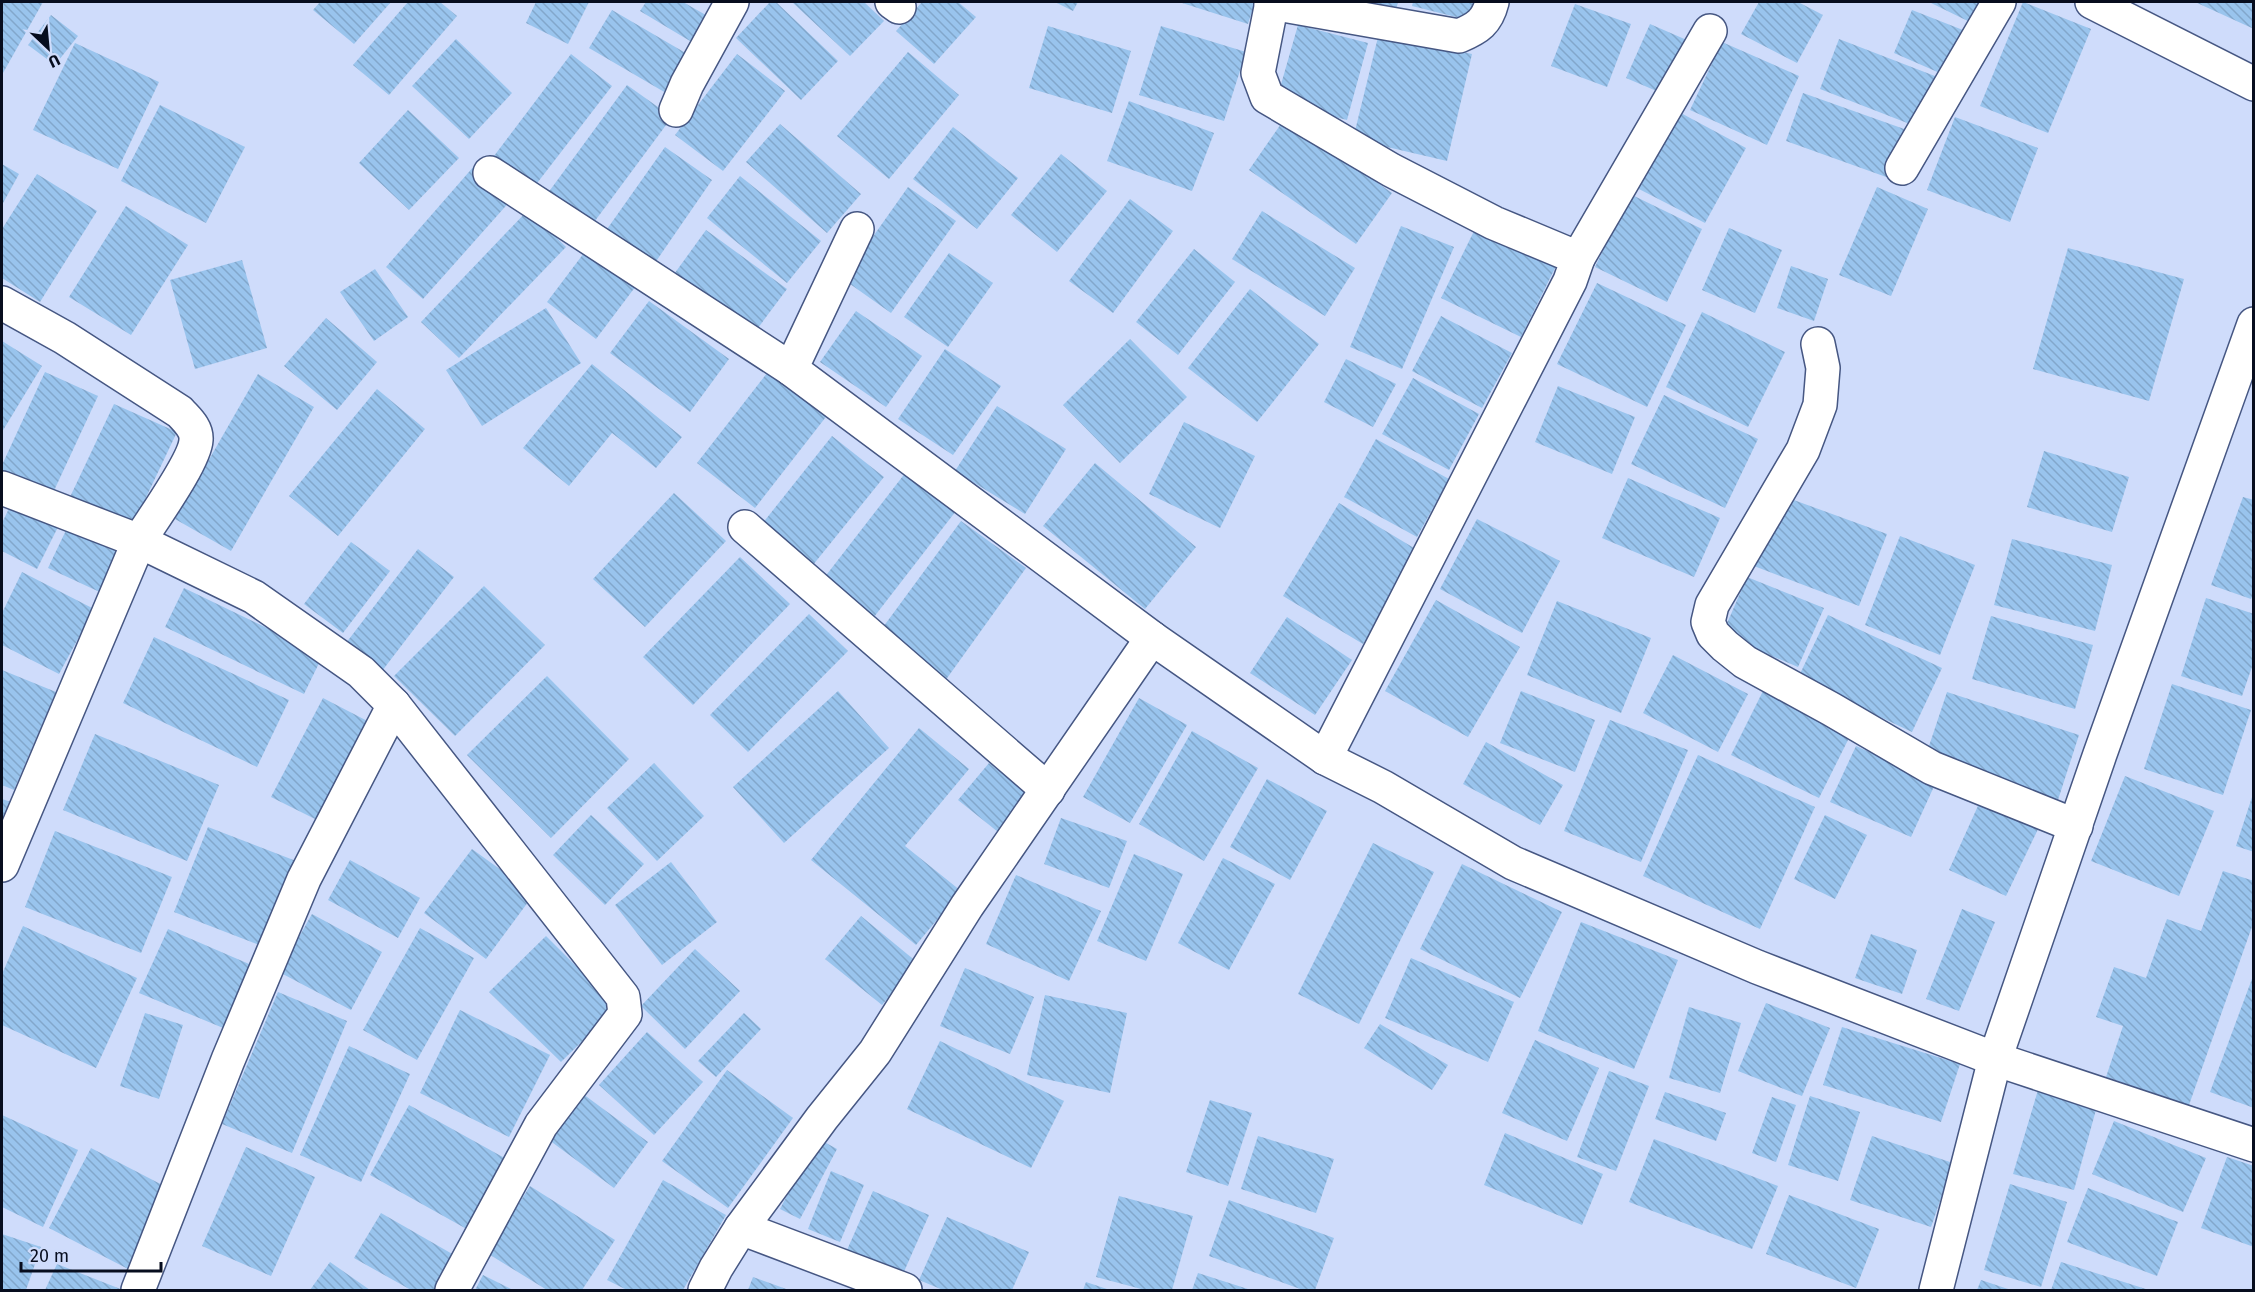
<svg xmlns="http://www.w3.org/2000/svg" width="2255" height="1292" font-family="'Fira Sans',sans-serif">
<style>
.building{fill:url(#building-back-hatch)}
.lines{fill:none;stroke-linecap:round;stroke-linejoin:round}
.minor-casing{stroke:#465783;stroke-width:36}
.tertiary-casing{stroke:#465783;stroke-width:36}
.minor{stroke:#fff;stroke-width:33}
.tertiary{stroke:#fff;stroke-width:33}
</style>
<defs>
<pattern id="building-back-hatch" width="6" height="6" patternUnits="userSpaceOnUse" patternTransform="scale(1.5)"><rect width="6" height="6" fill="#99c4ed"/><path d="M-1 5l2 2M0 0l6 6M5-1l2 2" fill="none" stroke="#82a7cb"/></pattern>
</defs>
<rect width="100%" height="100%" fill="#cfdcfb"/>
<g class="building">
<polygon points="2,2 43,2 3,73 2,72"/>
<polygon points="320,2 391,2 354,44 313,10"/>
<polygon points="408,2 440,2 457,16 389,95 353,65"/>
<polygon points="536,2 589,2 568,44 526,23"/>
<polygon points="646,2 683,2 711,18 695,44 640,11"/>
<polygon points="770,2 776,2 838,61 801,100 736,38"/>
<polygon points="792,2 864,2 884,21 850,56"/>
<polygon points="922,2 958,2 976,17 934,64 896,31"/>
<polygon points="1055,2 1078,2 1073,11"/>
<polygon points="1179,2 1255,2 1248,24"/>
<polygon points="1318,2 1398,2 1394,18"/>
<polygon points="1413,2 1477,2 1472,21 1412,6"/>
<polygon points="1759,2 1798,2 1823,15 1797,63 1741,34"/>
<polygon points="1929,2 1988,2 1976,25"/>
<polygon points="2023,2 2091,29 2048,133 1980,106"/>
<polygon points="2195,2 2254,2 2254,29"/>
<polygon points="1575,4 1631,24 1607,87 1551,66"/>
<polygon points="612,10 689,55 666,93 589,48"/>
<polygon points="1912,10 1968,32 1949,77 1894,53"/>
<polygon points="51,15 78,36 55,65 28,45"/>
<polygon points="1650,24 1689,41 1666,95 1626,78"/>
<polygon points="1298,25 1368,43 1347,120 1276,102"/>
<polygon points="1048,26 1131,51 1112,113 1029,88"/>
<polygon points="1161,26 1246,52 1224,121 1139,95"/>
<polygon points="1379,33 1472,54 1447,161 1353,139"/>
<polygon points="456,39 512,93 469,139 412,86"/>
<polygon points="1839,39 1940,78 1920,128 1820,89"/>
<polygon points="1722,42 1799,76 1767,145 1690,110"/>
<polygon points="75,43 159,82 118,169 33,130"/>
<polygon points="908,52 959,95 889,179 837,136"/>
<polygon points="571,54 612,86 531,191 491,160"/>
<polygon points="737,54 785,91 723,171 675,135"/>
<polygon points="627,85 672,117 589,229 545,197"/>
<polygon points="1803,93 1907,130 1889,178 1786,141"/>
<polygon points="1129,101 1214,133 1192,191 1107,161"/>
<polygon points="160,105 245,147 206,223 121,181"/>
<polygon points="408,110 459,158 409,210 359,163"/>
<polygon points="1679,112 1746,148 1705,223 1637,188"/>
<polygon points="1955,117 2038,148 2010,222 1927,190"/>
<polygon points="1285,118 1392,193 1356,244 1249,170"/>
<polygon points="780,124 861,194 827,233 746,162"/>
<polygon points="953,127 1018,178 977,229 913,179"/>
<polygon points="665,147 712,180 648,273 600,239"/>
<polygon points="1061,154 1107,191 1057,252 1011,215"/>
<polygon points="2,164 19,174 2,205"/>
<polygon points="475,165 513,198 423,299 386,267"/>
<polygon points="37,174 97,211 40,302 2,278 2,229"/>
<polygon points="740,176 821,241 787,283 707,218"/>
<polygon points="908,187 956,221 891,313 843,279"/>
<polygon points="1877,187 1928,209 1891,296 1839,275"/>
<polygon points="1630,194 1702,229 1667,302 1595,267"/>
<polygon points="1130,199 1173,231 1113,313 1069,281"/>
<polygon points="126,206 188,245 131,335 69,297"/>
<polygon points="528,210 566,247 459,358 421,322"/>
<polygon points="1262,211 1355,268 1325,316 1232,259"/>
<polygon points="1401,226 1454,247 1402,369 1350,347"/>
<polygon points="1476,227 1556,266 1521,337 1441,298"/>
<polygon points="1729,228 1782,250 1755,313 1702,290"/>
<polygon points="706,230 787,289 752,336 672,277"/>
<polygon points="590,245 639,282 596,339 547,302"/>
<polygon points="2068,248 2184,279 2149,401 2033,369"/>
<polygon points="1194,249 1235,282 1178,355 1136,322"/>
<polygon points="949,253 993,283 948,347 904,317"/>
<polygon points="242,260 267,348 195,369 170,280"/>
<polygon points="1791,266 1828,279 1814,321 1777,308"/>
<polygon points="375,269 408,317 374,341 340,292"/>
<polygon points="1597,283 1686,325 1647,407 1557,364"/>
<polygon points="1250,289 1319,344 1257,422 1188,368"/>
<polygon points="649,301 729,359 690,412 610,353"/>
<polygon points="546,308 581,363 482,426 446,370"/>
<polygon points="856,311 922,356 886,407 820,362"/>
<polygon points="1702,312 1785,352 1748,427 1666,387"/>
<polygon points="1441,316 1512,353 1482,408 1412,371"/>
<polygon points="326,318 377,362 337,410 284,366"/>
<polygon points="1130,339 1187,397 1120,463 1063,405"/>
<polygon points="2,341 42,366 2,432"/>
<polygon points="945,349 1001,386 953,455 898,419"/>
<polygon points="1346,359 1396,384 1373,427 1324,402"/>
<polygon points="592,364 682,437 656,468 612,433 569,486 523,448"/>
<polygon points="771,368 829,413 755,508 697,463"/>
<polygon points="45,372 98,396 52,495 2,471 2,465"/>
<polygon points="258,374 314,407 231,551 175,519"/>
<polygon points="1413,378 1479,414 1449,470 1382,434"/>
<polygon points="1558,386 1635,417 1612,474 1535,442"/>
<polygon points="377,389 425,429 338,536 289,496"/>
<polygon points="1664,395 1758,439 1725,508 1631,464"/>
<polygon points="114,404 177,432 133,525 70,497"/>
<polygon points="997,406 1066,449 1025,514 955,471"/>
<polygon points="1184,422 1255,456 1220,528 1149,494"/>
<polygon points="832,436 884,477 813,565 762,524"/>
<polygon points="1376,439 1449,479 1417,537 1344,497"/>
<polygon points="2044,451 2129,477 2112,532 2027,507"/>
<polygon points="1095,463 1196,547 1145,609 1043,526"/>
<polygon points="906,472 956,511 874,617 824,578"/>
<polygon points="1628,478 1720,518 1694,577 1602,538"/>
<polygon points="674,493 726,541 645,627 593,579"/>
<polygon points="1780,495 1887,534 1859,606 1754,566"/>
<polygon points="2243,497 2254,500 2254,593 2251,599 2211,585"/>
<polygon points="12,502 59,525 37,569 2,551 2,523"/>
<polygon points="1339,503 1419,551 1363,644 1283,596"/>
<polygon points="1477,519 1560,561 1522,633 1440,589"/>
<polygon points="961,521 1026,568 945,681 878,634"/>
<polygon points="70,522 126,549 104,594 48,568"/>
<polygon points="1900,536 1975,565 1940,655 1865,625"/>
<polygon points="2012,539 2112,565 2095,631 1994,605"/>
<polygon points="351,542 390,571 343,633 304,604"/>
<polygon points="418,549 454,577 382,671 346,643"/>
<polygon points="740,557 790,604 693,705 643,657"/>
<polygon points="22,572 94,609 59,674 2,645 2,613"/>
<polygon points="1747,577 1824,608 1798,667 1722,635"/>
<polygon points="484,586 545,645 455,736 394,676"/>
<polygon points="184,588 323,655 304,694 165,627"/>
<polygon points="2206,598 2254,614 2254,661 2242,696 2181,676"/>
<polygon points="1436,600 1520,647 1468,737 1385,691"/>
<polygon points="1557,601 1651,638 1621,713 1527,675"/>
<polygon points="809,614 848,651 748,752 710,715"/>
<polygon points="1828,615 1942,668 1912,732 1798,678"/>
<polygon points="1991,616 2093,645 2075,709 1972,679"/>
<polygon points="1287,617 1352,660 1315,715 1250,673"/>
<polygon points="154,637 289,700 257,767 123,703"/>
<polygon points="1673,655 1748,694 1718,752 1643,713"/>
<polygon points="2,670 56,692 14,790 2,785"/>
<polygon points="547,676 629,759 551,838 467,755"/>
<polygon points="2172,684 2251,710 2223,795 2144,769"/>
<polygon points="1765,687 1853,730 1819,798 1731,755"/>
<polygon points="838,691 889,748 784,843 733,787"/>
<polygon points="1521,691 1595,720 1575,772 1500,743"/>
<polygon points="1947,692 2079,735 2057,803 1924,761"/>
<polygon points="323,698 377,726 325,824 271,797"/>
<polygon points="1139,698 1187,725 1130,823 1083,797"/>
<polygon points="1610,720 1688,750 1641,862 1564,831"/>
<polygon points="919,728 969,769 905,846 961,891 916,945 811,860"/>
<polygon points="1192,731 1258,768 1204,861 1139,824"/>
<polygon points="95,734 219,785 187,861 63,810"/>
<polygon points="1486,742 1563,785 1540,825 1463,784"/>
<polygon points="1856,746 1936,782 1911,837 1830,802"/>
<polygon points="1698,755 1815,807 1760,929 1643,876"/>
<polygon points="654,763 704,816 657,861 607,808"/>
<polygon points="989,763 1033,799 1003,836 958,800"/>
<polygon points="2125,776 2214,811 2179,896 2091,861"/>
<polygon points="1267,779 1327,811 1290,880 1230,847"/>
<polygon points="2253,794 2254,794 2254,852 2236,846"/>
<polygon points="1982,797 2041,823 2006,896 1949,870"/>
<polygon points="2,799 11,802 2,829"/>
<polygon points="591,815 644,864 605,905 553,855"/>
<polygon points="1825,815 1867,835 1835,899 1794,879"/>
<polygon points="1061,818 1127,841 1109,888 1044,864"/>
<polygon points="208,827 296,861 262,946 174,912"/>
<polygon points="55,831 172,877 141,953 25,907"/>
<polygon points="1373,843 1434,872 1359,1024 1298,994"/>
<polygon points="472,849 534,894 486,959 424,913"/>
<polygon points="1134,854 1183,874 1146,961 1097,941"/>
<polygon points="1223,858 1275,884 1229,970 1178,943"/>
<polygon points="350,860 420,898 398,938 328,900"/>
<polygon points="671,862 717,922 662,965 615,905"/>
<polygon points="1462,864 1562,912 1520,998 1420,949"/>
<polygon points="2223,871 2254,881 2254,921 2189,1105 2106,1077 2123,1026 2096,1017 2114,967 2146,978 2167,919 2201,931"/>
<polygon points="1016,875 1101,911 1069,981 986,944"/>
<polygon points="1962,909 1995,922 1959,1011 1926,999"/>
<polygon points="312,914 382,952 351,1010 279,972"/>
<polygon points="861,916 918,963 882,1005 825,959"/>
<polygon points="1581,922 1678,960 1634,1069 1538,1031"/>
<polygon points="23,926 137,978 96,1068 2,1025 2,974"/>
<polygon points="420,928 474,958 417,1060 363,1030"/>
<polygon points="168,929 256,967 228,1030 139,993"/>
<polygon points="1871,934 1917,950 1902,994 1855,978"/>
<polygon points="546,936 617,1007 561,1062 489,992"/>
<polygon points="695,949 740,991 685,1049 641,1006"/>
<polygon points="1411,958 1514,1002 1488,1062 1385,1018"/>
<polygon points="965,968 1034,997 1010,1054 940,1026"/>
<polygon points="2253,976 2254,976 2254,1108 2210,1092"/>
<polygon points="278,992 347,1021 292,1153 222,1124"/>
<polygon points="1045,995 1127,1013 1110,1093 1027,1075"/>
<polygon points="1766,1003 1830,1028 1802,1096 1738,1071"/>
<polygon points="1689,1007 1741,1023 1720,1093 1669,1078"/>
<polygon points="460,1010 550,1055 509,1137 420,1093"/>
<polygon points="145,1013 183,1025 159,1099 120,1086"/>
<polygon points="744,1013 761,1029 716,1077 698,1061"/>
<polygon points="1380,1024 1448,1065 1432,1090 1364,1048"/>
<polygon points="1842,1027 1960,1064 1941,1122 1823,1085"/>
<polygon points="647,1032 703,1082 654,1135 599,1085"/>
<polygon points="1535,1040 1599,1068 1567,1141 1502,1113"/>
<polygon points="940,1041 1064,1101 1031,1168 907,1109"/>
<polygon points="349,1046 410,1074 361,1182 300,1155"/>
<polygon points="727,1070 793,1118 728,1208 662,1161"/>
<polygon points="1609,1071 1649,1086 1616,1171 1577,1157"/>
<polygon points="2038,1090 2097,1106 2074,1190 2013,1174"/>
<polygon points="1665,1092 1726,1113 1716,1141 1655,1119"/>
<polygon points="583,1094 648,1142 614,1188 549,1140"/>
<polygon points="1810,1096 1860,1112 1838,1181 1788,1165"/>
<polygon points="1772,1097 1796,1105 1776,1162 1752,1153"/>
<polygon points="1210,1100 1252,1113 1228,1186 1186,1172"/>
<polygon points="409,1105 512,1162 472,1232 370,1175"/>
<polygon points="2,1115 78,1150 43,1227 2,1207"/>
<polygon points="2114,1121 2206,1158 2183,1212 2092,1174"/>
<polygon points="1505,1133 1603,1174 1582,1225 1484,1185"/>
<polygon points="1258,1136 1334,1159 1316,1213 1241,1189"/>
<polygon points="1872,1136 1953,1163 1931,1227 1850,1200"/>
<polygon points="817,1138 837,1149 800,1219 780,1209"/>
<polygon points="1654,1139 1778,1186 1752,1249 1629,1202"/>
<polygon points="246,1147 315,1177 271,1276 202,1246"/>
<polygon points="91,1148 172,1190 130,1270 49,1228"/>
<polygon points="2227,1157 2254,1166 2254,1247 2201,1228"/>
<polygon points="831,1171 864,1185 840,1242 808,1229"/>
<polygon points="663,1180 726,1215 683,1290 627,1290 607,1280"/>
<polygon points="2010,1184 2067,1202 2041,1287 1984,1270"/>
<polygon points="530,1186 615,1240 582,1290 547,1290 487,1253"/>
<polygon points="2088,1188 2178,1222 2157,1276 2067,1242"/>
<polygon points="873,1191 929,1215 903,1274 847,1250"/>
<polygon points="1789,1195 1879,1229 1856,1288 1766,1254"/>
<polygon points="1119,1196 1193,1216 1172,1290 1145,1290 1096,1277"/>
<polygon points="1229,1200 1334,1238 1315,1290 1303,1290 1209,1256"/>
<polygon points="381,1213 461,1259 442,1290 411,1290 354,1258"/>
<polygon points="947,1217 1029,1252 1012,1290 943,1290 919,1280"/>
<polygon points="2,1234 41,1247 26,1290 2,1290"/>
<polygon points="330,1262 370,1290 310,1290"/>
<polygon points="2061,1262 2149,1290 2051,1290"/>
<polygon points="57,1264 123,1290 45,1290"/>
<polygon points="1198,1273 1251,1290 1192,1290"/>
<polygon points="483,1275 513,1290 475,1290"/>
<polygon points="753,1277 789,1290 748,1290"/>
<polygon points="1981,1280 2011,1290 1977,1290"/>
<polygon points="1086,1282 1110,1290 1083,1290"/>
</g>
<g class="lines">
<g class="minor-casing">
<g id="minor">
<polyline points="892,2 899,7"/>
<polyline points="1272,2 1258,73 1267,97 1391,170 1494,223 1578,258 1570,281 1325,758"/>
<polyline points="2092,2 2254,84"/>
<path d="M 1271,3 L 1459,36 C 1478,28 1487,22 1492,2"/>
<polyline points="676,110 687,84 732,2"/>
<polyline points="1902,168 1999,2"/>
<polyline points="490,173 791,369"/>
<polyline points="857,229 791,369 1152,638"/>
<polyline points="1578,258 1710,31"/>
<path d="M 2,303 L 65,338 L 180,412 C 187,420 197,428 196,440 C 195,461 152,520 139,541 L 2,488"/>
<polyline points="1818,344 1823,368 1820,405 1803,450 1712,605 1708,622 1713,634 1725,646 1745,662 1831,709 1932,768 2076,826"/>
<polyline points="745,527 1048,790"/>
<polyline points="2,865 139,541 254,597 361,672 394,705 623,997 625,1014 541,1125 452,1290"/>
<polyline points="741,1228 905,1290"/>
<polyline points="138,1290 228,1060 304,879 394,705"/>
<polyline points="705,1290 716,1268 741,1228 822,1118 875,1052 967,906 1152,638 1325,758 1383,787 1513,863 1757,967 1995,1059 2254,1145"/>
</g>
</g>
<g class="tertiary-casing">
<polyline id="tertiary" points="1936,1290 1995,1059 2100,754 2254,324"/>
</g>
<use href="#minor" class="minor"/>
<use href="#tertiary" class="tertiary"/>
</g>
<rect width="2255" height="1292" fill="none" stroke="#070d1e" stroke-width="6"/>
<g transform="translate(48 48) rotate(154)" stroke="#cfdcfb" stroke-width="4.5" paint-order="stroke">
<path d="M0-4.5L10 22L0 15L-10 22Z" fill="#070d1e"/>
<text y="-9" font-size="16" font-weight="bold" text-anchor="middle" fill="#070d1e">U</text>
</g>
<path d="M21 1262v9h140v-9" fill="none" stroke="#070d1e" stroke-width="3"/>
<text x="30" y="1262" font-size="18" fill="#070d1e" stroke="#cfdcfb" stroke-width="4.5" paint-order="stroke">20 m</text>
</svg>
